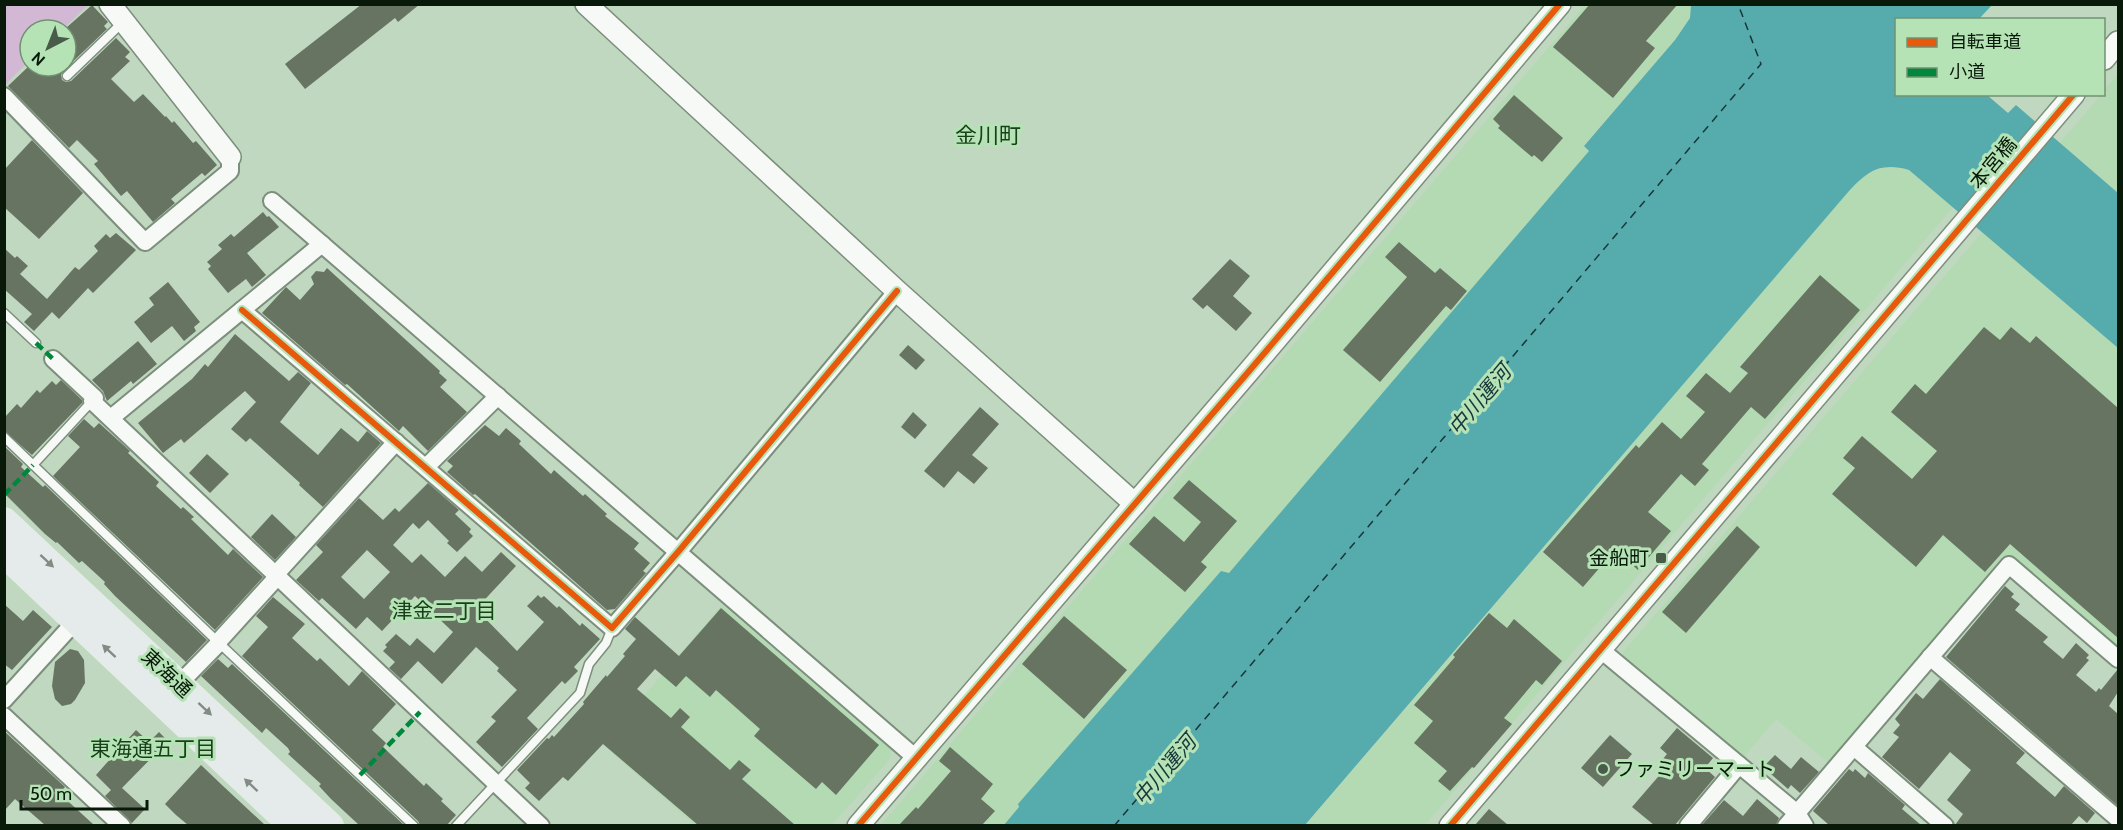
<svg xmlns="http://www.w3.org/2000/svg" width="2123" height="830" font-family="Cabin,'Noto Sans JP',sans-serif">
<style>
.built{fill:#b3dab3}
.green{fill:#d3b8d5}
.water{fill:#56acac}
.lines{fill:none;stroke-linecap:round;stroke-linejoin:round}
.ferry{stroke:#17373b;stroke-width:1.5;stroke-dasharray:8 6;stroke-linecap:butt}
.building{fill:#677462;fill-rule:evenodd}
.service-casing{stroke:#7c8e7c;stroke-width:11}
.minor-casing{stroke:#7c8e7c;stroke-width:20}
.tertiary-casing{stroke:#7c8e7c;stroke-width:24}
.primary-casing{stroke:#e3ede3;stroke-width:28}
.service{stroke:#f6f9f6;stroke-width:8}
.minor{stroke:#f6f9f6;stroke-width:16}
.tertiary{stroke:#f6f9f6;stroke-width:21}
.primary{stroke:#e5ebeb;stroke-width:26}
.quiet{stroke:#00873e;stroke-width:4.5;stroke-dasharray:9 4.5;stroke-linecap:butt}
.cycleway-casing{stroke:#b6e3b6;stroke-width:10}
.cycleway{stroke:#e8590c;stroke-width:6}
.oneway{fill:#828c85}
.poi-dot{fill:#485c49;stroke:#b6e3b6;stroke-width:2}
.labels{text-anchor:middle;stroke-width:6;stroke-linejoin:round;paint-order:stroke}
.street-label{font-size:20px;fill:#081909;stroke:#b6e3b6}
.poi-label{font-size:20px;fill:#081909;stroke:#b6e3b6;text-anchor:end}
.water-label{font-size:21px;font-style:italic;fill:#17373b;stroke:#b6e3b6}
.neighbourhood-label{font-size:21px;fill:#18401a;stroke:#b6e3b6}
.quarter-label{font-size:22px;fill:#18401a;stroke:#b6e3b6}
</style>
<rect width="100%" height="100%" fill="#c0d8c0"/>
<g class="built">
<polygon points="1585,5 1691,5 1690,18 1675,40 1584,145 1590,151 1229,573 1221,571 1018,804 1019,807 1003,825 880,826"/>
<polygon points="2118,74 2118,193 2060,143 2101,95 2104,94 2104,91"/>
<polygon points="1888,166 1909,170 1953,207 1425,825 1305,826 1849,191 1865,175"/>
<polygon points="1982,232 2118,348 2118,648 2009,555 1830,764 1776,719 1744,757 1623,656 1623,652"/>
<polygon points="722,605 892,750 890,759 832,825 696,826 602,744"/>
</g>
<polygon class="green" points="5,4 88,4 88,5 62,30 30,30 30,60 5,85"/>
<path class="water" d="M 1691,5 L 1992,5 L 1979,19 L 1896,20 L 1896,94 L 1987,95 L 2008,113 L 2016,105 L 2118,193 L 2118,348 L 1909,170 C 1880,162 1868,171 1849,191 L 1305,825 L 1003,826 L 1019,807 L 1018,804 L 1221,571 L 1229,573 L 1589,151 L 1584,146 L 1675,40 L 1690,18 Z"/>
<g class="lines">
<polyline class="ferry" points="1114,826 1761,64 1738,4"/>
</g>
<g class="building">
<polygon points="362,4 420,4 398,22 395,18 305,89 285,64"/>
<polygon points="1590,4 1678,4 1646,41 1655,48 1613,98 1553,47"/>
<polygon points="92,5 108,22 104,26 107,29 63,71 61,75 62,80 66,82 71,81 116,38 130,52 125,57 130,61 111,79 134,102 143,94 165,117 166,116 172,123 174,121 193,143 196,141 217,165 205,176 202,173 171,199 175,203 153,222 127,191 121,196 94,164 98,161 77,140 69,148 8,86 29,66 66,66 66,28"/>
<polygon points="1514,95 1563,138 1542,162 1534,155 1532,157 1498,128 1500,126 1493,119"/>
<polygon points="32,140 83,193 39,239 4,207 4,170"/>
<polygon points="263,212 267,217 269,216 279,227 247,253 266,275 252,287 246,279 228,293 208,269 211,266 207,262 222,249 218,245 231,234 234,237"/>
<polygon points="116,233 136,250 93,293 88,288 59,319 52,312 34,331 24,322 32,314 4,289 4,248 15,258 17,256 28,266 20,274 47,299 75,267 79,270 98,251 94,246 106,234 110,238"/>
<polygon points="1399,242 1435,273 1440,268 1467,291 1451,310 1446,306 1380,382 1343,350 1407,277 1385,257"/>
<polygon points="1230,259 1250,276 1233,296 1252,313 1236,331 1207,305 1203,309 1192,299"/>
<polygon points="327,268 440,371 439,373 447,380 440,387 467,412 428,451 403,426 399,431 347,384 345,385 262,313 286,287 300,300 314,284 311,277 316,271 324,272"/>
<polygon points="1820,275 1860,310 1765,419 1751,407 1702,464 1709,470 1695,486 1681,474 1648,512 1671,531 1638,570 1615,550 1583,587 1543,552 1636,445 1639,448 1662,422 1681,439 1705,412 1686,396 1706,373 1730,393 1748,373 1740,367"/>
<polygon points="168,282 200,322 194,327 196,331 184,341 172,326 151,343 134,322 154,305 149,298"/>
<polygon points="1984,327 2000,340 2011,327 2030,343 2036,336 2118,408 2118,638 2010,544 1985,572 1943,535 1916,567 1832,494 1855,468 1843,458 1862,436 1912,479 1937,451 1891,412 1915,384 1926,394"/>
<polygon points="235,334 289,381 298,372 311,383 280,422 318,455 341,428 358,442 367,431 381,443 323,507 299,485 300,483 250,438 246,442 231,429 256,402 245,391 184,443 181,439 163,453 138,423 192,379 205,364 208,367"/>
<polygon points="138,341 157,364 133,384 131,381 107,401 103,391 92,380"/>
<polygon points="908,345 925,360 916,370 899,355"/>
<polygon points="61,380 82,400 82,403 32,455 4,431 4,418 17,404 21,408 37,390 40,393 52,381 56,385"/>
<polygon points="980,407 999,424 972,455 988,468 974,484 958,471 944,488 924,471"/>
<polygon points="913,412 927,425 915,439 901,427"/>
<polygon points="84,419 94,428 99,423 130,451 128,453 159,482 156,486 181,509 183,507 194,517 191,519 228,555 233,549 263,577 215,630 53,476 80,447 68,436"/>
<polygon points="485,425 499,436 506,428 521,441 519,444 551,474 554,470 583,496 585,494 607,514 605,516 639,543 634,549 650,563 643,571 646,573 615,609 607,610 475,494 473,495 447,472 453,466 447,461"/>
<polygon points="4,446 23,464 21,467 43,487 45,485 207,640 186,662 115,596 104,584 105,582 82,561 79,563 57,542 56,543 45,534 4,493"/>
<polygon points="207,454 229,474 210,493 189,473"/>
<polygon points="1189,480 1237,521 1201,562 1207,567 1185,592 1129,544 1154,516 1184,542 1201,522 1173,498"/>
<path d="M 428,483 L 459,510 L 455,514 L 471,529 L 469,532 L 473,536 L 457,552 L 447,543 L 449,541 L 428,520 L 419,529 L 413,523 L 393,545 L 412,563 L 421,554 L 445,577 L 465,556 L 482,572 L 501,552 L 516,566 L 476,609 L 517,651 L 544,622 L 527,606 L 538,595 L 541,598 L 544,596 L 557,608 L 559,606 L 580,626 L 582,623 L 600,639 L 574,667 L 578,671 L 565,684 L 562,681 L 527,718 L 538,729 L 502,767 L 476,742 L 496,721 L 491,717 L 517,690 L 497,671 L 499,668 L 476,647 L 442,684 L 418,661 L 401,679 L 389,668 L 395,662 L 383,651 L 387,647 L 385,645 L 396,634 L 410,646 L 417,638 L 434,653 L 453,632 L 415,596 L 382,631 L 367,617 L 356,629 L 322,598 L 319,601 L 296,580 L 323,552 L 316,545 L 359,498 L 383,520 L 395,508 L 399,512 ZM 367,550 L 390,572 L 364,599 L 341,577 Z"/>
<polygon points="272,514 296,537 275,560 251,537"/>
<polygon points="1737,526 1760,547 1686,633 1662,612"/>
<polygon points="2005,586 2014,594 2011,597 2020,604 2015,610 2048,637 2043,642 2063,659 2076,643 2089,655 2086,658 2089,660 2076,675 2096,692 2099,688 2101,690 2118,669 2118,692 2109,706 2118,714 2118,806 1946,657"/>
<polygon points="273,597 305,624 292,638 317,661 320,658 349,686 362,671 396,704 372,730 386,743 383,747 424,786 426,783 443,799 441,801 456,815 447,825 420,825 418,821 242,656 268,627 256,616"/>
<polygon points="4,604 23,621 33,610 52,627 12,670 4,664"/>
<polygon points="721,608 879,745 836,795 822,782 816,789 768,748 754,736 760,729 716,690 710,697 686,676 676,687 655,669 637,689 671,718 680,708 690,717 681,727 730,770 739,760 751,770 742,779 795,825 698,825 603,744 568,781 563,777 539,801 525,788 530,783 517,770 547,738 549,739 552,735 554,737 584,704 583,702 606,675 607,677 625,656 623,654 636,639 625,629 635,617 679,656"/>
<polygon points="1489,613 1507,628 1514,619 1562,661 1542,685 1536,680 1504,718 1512,724 1474,768 1472,767 1450,791 1438,781 1447,771 1414,743 1433,721 1414,705 1455,657 1453,655"/>
<polygon points="1064,616 1127,670 1084,719 1022,664"/>
<polygon points="70,649 78,651 84,660 85,683 75,700 71,704 62,706 55,699 52,686 55,662"/>
<polygon points="218,659 228,668 232,664 404,825 359,825 331,799 319,786 321,784 288,754 290,752 288,748 266,728 262,733 201,676"/>
<polygon points="1940,679 2025,753 2016,763 2055,797 2064,786 2095,813 2087,823 2079,816 2071,825 1955,825 1963,814 1947,800 1971,770 1950,752 1919,789 1882,757 1899,737 1893,733 1900,725 1895,719 1916,693 1923,699"/>
<polygon points="1677,728 1713,758 1705,768 1715,777 1675,825 1654,825 1632,807 1664,770 1658,765 1667,754 1660,748"/>
<polygon points="136,730 149,742 159,732 168,741 122,788 145,809 132,823 105,796 111,790 96,775"/>
<polygon points="4,731 65,787 59,793 94,825 45,825 15,799 4,811"/>
<polygon points="1610,735 1632,754 1603,787 1581,768"/>
<polygon points="950,747 993,784 981,799 995,811 982,825 899,825 916,807 918,809 951,771 939,761"/>
<polygon points="1775,755 1791,769 1801,757 1819,772 1800,793 1791,785 1788,789 1763,767"/>
<polygon points="201,765 223,786 265,825 188,825 176,815 165,804"/>
<polygon points="1849,769 1853,772 1855,769 1865,778 1868,773 1905,805 1902,809 1921,825 1829,825 1813,811"/>
<polygon points="1757,799 1779,818 1776,825 1702,825 1724,800 1743,816"/>
<polygon points="1489,809 1508,825 1475,825"/>
</g>
<g class="lines">
<g class="service-casing">
<g id="service">
<polyline points="67,76 123,22"/>
<polyline points="4,313 36,343"/>
<polyline points="4,437 218,642 414,826"/>
<polyline points="33,465 94,399"/>
<polyline points="456,826 580,693 589,664 606,643 612,628"/>
</g>
</g>
<g class="minor-casing">
<g id="minor">
<polyline points="4,96 145,242 230,171 230,157"/>
<polyline points="272,201 916,758"/>
<polyline points="242,310 612,628 678,552 897,291"/>
<polyline points="53,359 95,398"/>
<polyline points="92,401 541,826"/>
<polyline points="111,418 322,244"/>
<polyline points="426,467 498,396"/>
<polyline points="276,574 396,442"/>
<polyline points="218,642 278,576"/>
<polyline points="1601,650 1797,813 1805,826"/>
<polyline points="1930,657 2118,819"/>
<polyline points="179,684 219,643"/>
<polyline points="4,700 82,614"/>
<polyline points="4,716 122,826"/>
<polyline points="1854,747 1945,826"/>
<polyline points="1688,826 1739,765"/>
<polyline points="1786,826 2009,565 2118,659"/>
</g>
</g>
<g class="tertiary-casing">
<g id="tertiary">
<polyline points="110,4 230,157"/>
<polyline points="586,4 897,291 1135,504"/>
<polyline points="2104,59 2118,42"/>
<polyline points="858,826 1250,370 1560,4"/>
<polyline points="1450,826 2074,94"/>
</g>
</g>
<g class="primary-casing">
<g id="primary">
<polyline points="4,521 330,826"/>
<polyline points="4,553 293,826"/>
</g>
</g>
<use href="#service" class="service"/>
<use href="#minor" class="minor"/>
<use href="#tertiary" class="tertiary"/>
<use href="#primary" class="primary"/>
<g class="quiet">
<polyline points="36,343 53,359"/>
<polyline points="4,495 33,465"/>
<polyline points="360,775 420,712"/>
</g>
<g class="cycleway-casing">
<g id="cycleway">
<polyline points="242,310 612,628 678,552 897,291"/>
<polyline points="858,826 1250,370 1560,4"/>
<polyline points="1450,826 2074,94"/>
</g>
</g>
<use href="#cycleway" class="cycleway"/>
</g>
<defs><path id="oneway-solid" d="M-6-.8H1V-3.2L6.5 0L1 3.2V.8H-6Z" transform="scale(1.5)"/></defs>
<g class="oneway">
<use href="#oneway-solid" transform="translate(47 561) rotate(43)"/>
<use href="#oneway-solid" transform="translate(109 651) rotate(-137)"/>
<use href="#oneway-solid" transform="translate(205 709) rotate(43)"/>
<use href="#oneway-solid" transform="translate(251 785) rotate(-137)"/>
</g>
<g class="poi-dot">
<rect x="1655" y="552" width="12" height="12" rx="3"/>
<circle cx="1603" cy="769" r="6"/>
</g>
<g class="labels">
<g class="street-label">
<text transform="translate(1993 163) rotate(-50)" y="7">本宮橋</text>
<text transform="translate(167 673) rotate(43)" y="7">東海通</text>
</g>
<g class="poi-label">
<text x="1649" y="565">金船町</text>
<text x="1615" y="776" text-anchor="start">ファミリーマート</text>
</g>
<g class="water-label">
<text transform="translate(1480 400) rotate(-50)" y="7">中川運河</text>
<text transform="translate(1165 770) rotate(-50)" y="7">中川運河</text>
</g>
<g class="neighbourhood-label">
<text x="444" y="618">津金二丁目</text>
<text x="153" y="756">東海通五丁目</text>
</g>
<g class="quarter-label">
<text x="988" y="143">金川町</text>
</g>
</g>
<rect width="2123" height="830" fill="none" stroke="#081909" stroke-width="12"/>
<rect x="1895" y="18" width="210" height="78" fill="#b6e3b6" stroke="#709271" stroke-width="1.5"/>
<rect x="1907" y="38" width="30" height="9" fill="#e8590c" stroke="#709271" stroke-width="1.5"/>
<text x="1949" y="48" font-size="18" fill="#081909">自転車道</text>
<rect x="1907" y="68" width="30" height="9" fill="#00873e" stroke="#709271" stroke-width="1.5"/>
<text x="1949" y="78" font-size="18" fill="#081909">小道</text>
<g transform="translate(48 48) rotate(222)"><circle r="28" fill="#b6e3b6" stroke="#709271" stroke-width="1.5"/>
<path d="M0-4.5L10 22L0 15L-10 22Z" fill="#485c49"/>
<text y="-9" font-size="16" font-weight="bold" text-anchor="middle" fill="#081909">N</text>
</g>
<path d="M21 800v9h126v-9" fill="none" stroke="#081909" stroke-width="3"/>
<text x="30" y="800" font-size="18" fill="#081909" stroke="#b6e3b6" stroke-width="4.5" paint-order="stroke">50 m</text>
</svg>
